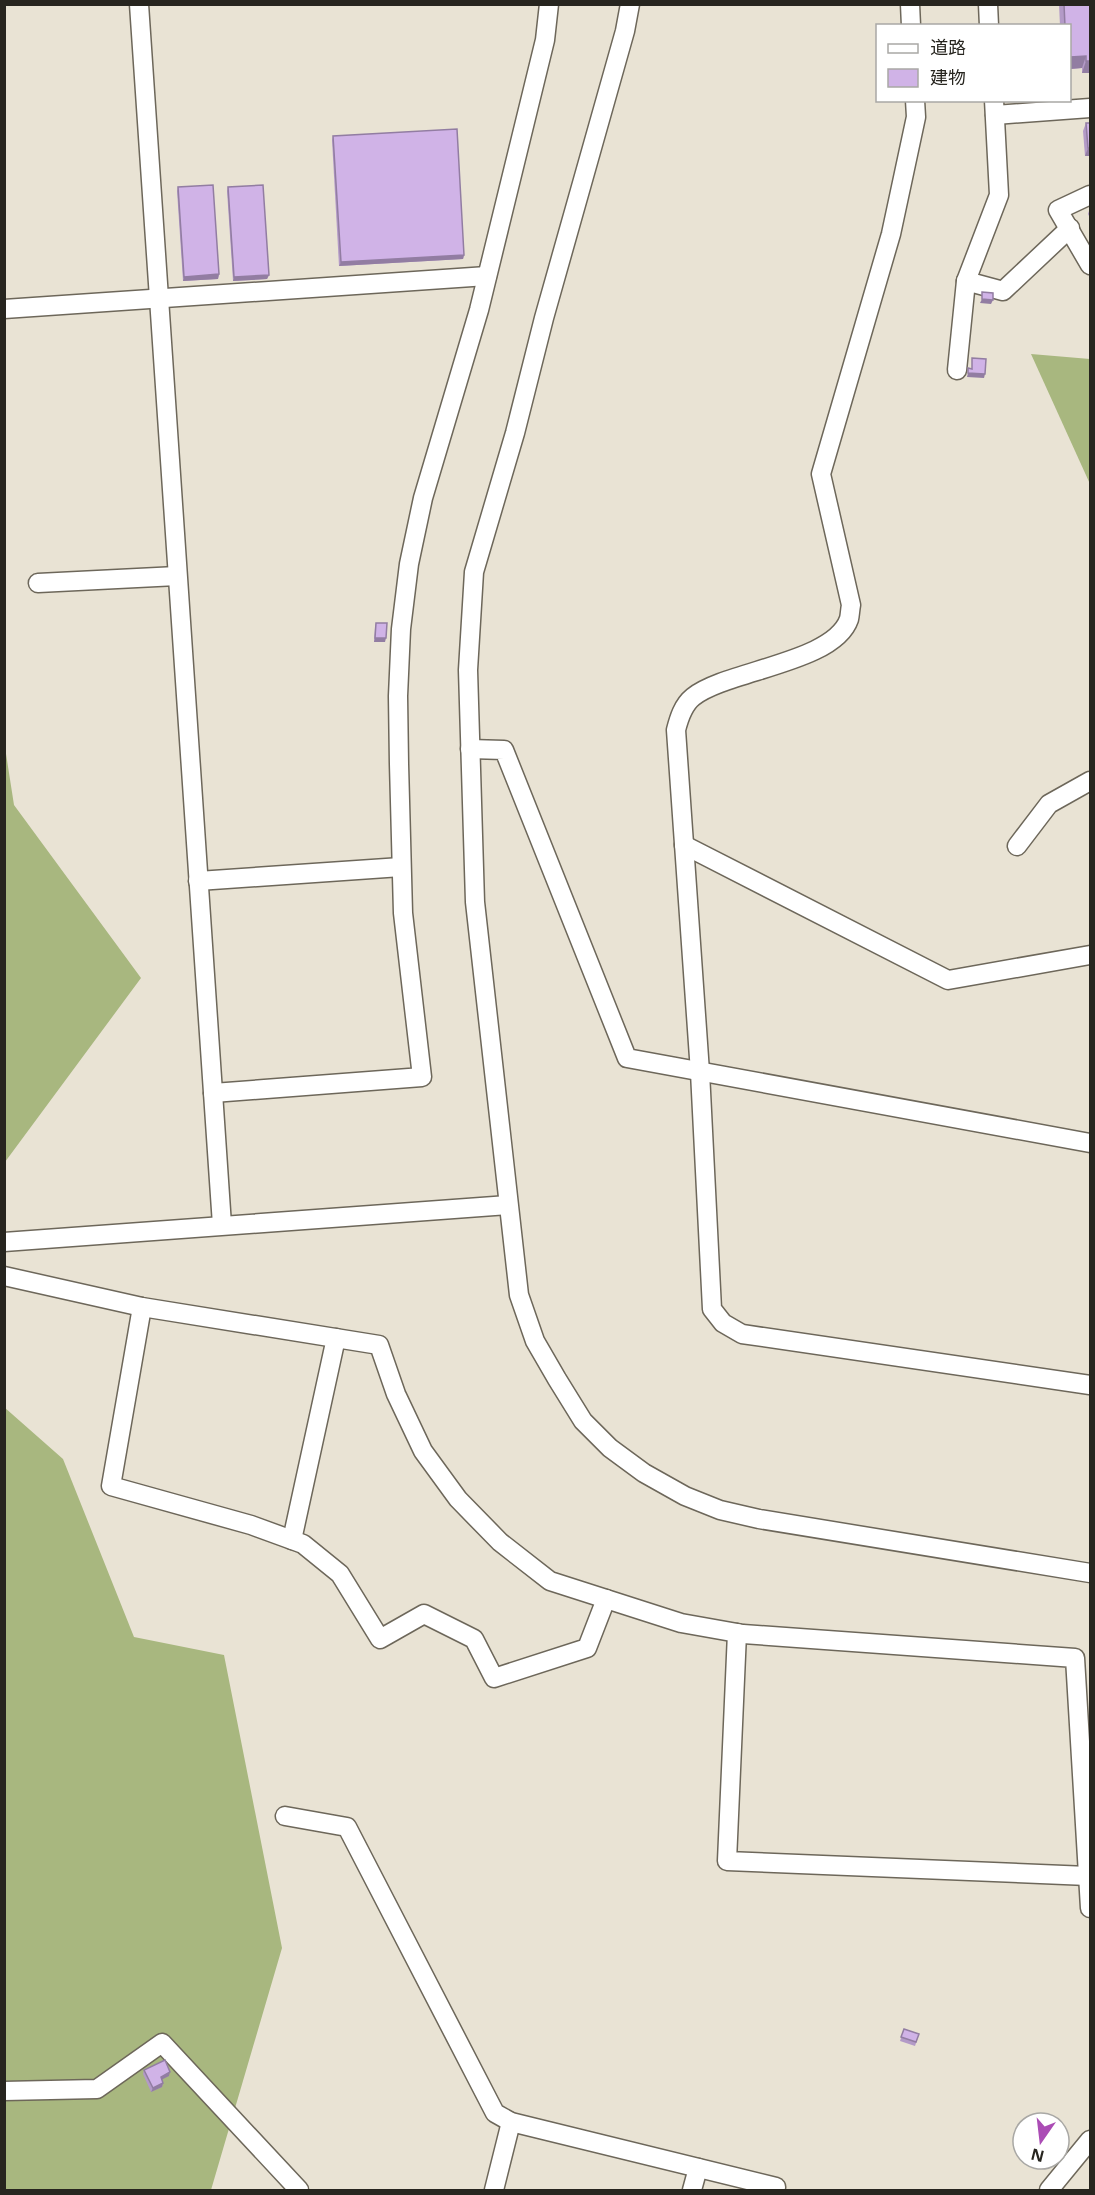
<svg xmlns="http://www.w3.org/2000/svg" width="1095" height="2195" font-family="'Noto Sans','Noto Sans JP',sans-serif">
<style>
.forest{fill:#a8b77f}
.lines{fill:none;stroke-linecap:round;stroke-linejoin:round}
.minor-casing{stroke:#6d675a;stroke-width:21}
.minor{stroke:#fff;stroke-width:18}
.wall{fill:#b39ac7}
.shaded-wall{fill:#927da2}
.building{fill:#d0b3e7;stroke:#927da2;stroke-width:1.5}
</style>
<rect width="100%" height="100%" fill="#e9e3d4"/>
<g class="forest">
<polygon points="1031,354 1090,359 1090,484"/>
<polygon points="4,741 14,805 141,978 5,1162"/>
<polygon points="4,1407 63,1459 134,1637 224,1655 282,1948 211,2190 5,2190"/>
</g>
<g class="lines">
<g class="minor-casing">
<g id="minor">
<polyline points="139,4 222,1225"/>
<polyline points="630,4 625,31 544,318 515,433 474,572 468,670 475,902 519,1295 535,1341 557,1379 583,1421 610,1448 644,1473 685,1496 720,1510 759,1519 1090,1573"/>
<polyline points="910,4 911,26"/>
<polyline points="988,4 989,26"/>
<path d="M 915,100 L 916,117 L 891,234 L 821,474 L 851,605 C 850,610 850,615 849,619 C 834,663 727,670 693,697 C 683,705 679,718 676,730 L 700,1072 L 712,1309 L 723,1323 L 742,1334 L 1090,1385"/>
<polyline points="994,100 999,195 966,281 1003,291 1070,228"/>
<polyline points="995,115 1090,108"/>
<polyline points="1090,195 1058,210 1090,265"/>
<polyline points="4,309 487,276"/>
<polyline points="957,370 966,281"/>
<polyline points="38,583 177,576"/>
<polyline points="470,749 504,750 627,1058 1090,1143"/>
<polyline points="684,845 948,980 1090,955"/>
<polyline points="1017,846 1049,804 1090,781"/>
<polyline points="198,881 401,867"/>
<polyline points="213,1093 422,1077 403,913 399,764 398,696 401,629 409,564 423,498 479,310 545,40 549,4"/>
<polyline points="4,1242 508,1205"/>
<polyline points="4,1276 142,1307 379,1345 396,1394 423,1451 458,1499 500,1542 550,1581 681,1623 743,1634 1075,1658 1090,1908"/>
<polyline points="142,1307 111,1486 251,1525 303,1544 340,1574 380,1639 424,1614 474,1639 494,1678 587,1648 606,1599"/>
<polyline points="292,1540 336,1338"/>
<polyline points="737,1633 727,1861 1088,1876"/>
<polyline points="285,1816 347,1827 495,2113 511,2122 776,2187"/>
<polyline points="4,2091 97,2089 162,2043 299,2190"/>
<polyline points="494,2190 511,2122"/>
<polyline points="692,2190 698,2168"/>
<polyline points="1049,2190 1090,2140"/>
</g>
</g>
<use href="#minor" class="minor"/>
</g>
<g class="wall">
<polygon points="1059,4 1090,4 1090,73 1082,73 1082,68 1070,69 1070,26 1060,26"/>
<polygon points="1086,123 1090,156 1085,156 1083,131"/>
<polygon points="333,136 464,255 463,259 339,266 332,140"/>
<polygon points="178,187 219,274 218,279 183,281 177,191"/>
<polygon points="228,187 269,275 267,279 233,281 227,191"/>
<polygon points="1090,208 1090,218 1088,214"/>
<polygon points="376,623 385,642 374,642 375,627"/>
<polygon points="904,2029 919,2034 915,2046 900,2041"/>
<polygon points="144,2070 169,2076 162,2079 163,2083 162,2087 151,2092 143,2074"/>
</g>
<g class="shaded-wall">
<polygon points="1086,56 1082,68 1070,69 1070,57"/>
<polygon points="1086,61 1090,61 1090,73 1082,73"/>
<polygon points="1088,148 1090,148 1090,156 1085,156"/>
<polygon points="464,255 463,259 339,266 341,262"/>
<polygon points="219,274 218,279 183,281 184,277"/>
<polygon points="269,275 267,279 233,281 234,277"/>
<polygon points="982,299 993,300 991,304 980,303"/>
<polygon points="968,373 985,374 984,378 967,377"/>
<polygon points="375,638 386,638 385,642 374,642"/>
<polygon points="170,2072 169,2076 159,2081 161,2077"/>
<polygon points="163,2083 162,2087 151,2092 153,2088"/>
</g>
<g class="building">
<polygon points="1064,4 1090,4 1090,61 1086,61 1086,56 1070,57 1070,26 1065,26"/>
<polygon points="1086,123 1090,123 1090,148 1088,148"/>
<polygon points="457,129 464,255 341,262 333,136"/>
<polygon points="213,185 219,274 184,277 178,187"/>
<polygon points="263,185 269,275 234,277 228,187"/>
<polygon points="982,292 993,293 993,300 982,299"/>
<polygon points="972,358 986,359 985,374 968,373 968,368 972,369"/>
<polygon points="376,623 387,623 386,638 375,638"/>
<polygon points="904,2029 919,2034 916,2042 901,2037"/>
<polygon points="165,2060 170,2072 161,2077 163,2083 153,2088 144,2070"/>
</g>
<rect width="1095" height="2195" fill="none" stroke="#27251f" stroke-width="12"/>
<rect x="876" y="24" width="195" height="78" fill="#ffffff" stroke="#a9a8a5" stroke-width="1.5"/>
<rect x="888" y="44" width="30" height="9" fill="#ffffff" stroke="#a9a8a5" stroke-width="1.5"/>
<text x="930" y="54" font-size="18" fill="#27251f">道路</text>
<rect x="888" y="69" width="30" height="18" fill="#d0b3e7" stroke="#a9a8a5" stroke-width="1.5"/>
<text x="930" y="84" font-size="18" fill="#27251f">建物</text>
<g transform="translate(1041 2141) rotate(194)"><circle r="28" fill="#ffffff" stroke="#a9a8a5" stroke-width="1.5"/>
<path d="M0-4.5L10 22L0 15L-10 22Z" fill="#ab4cb5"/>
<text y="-9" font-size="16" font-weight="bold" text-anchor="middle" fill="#27251f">N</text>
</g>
</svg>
